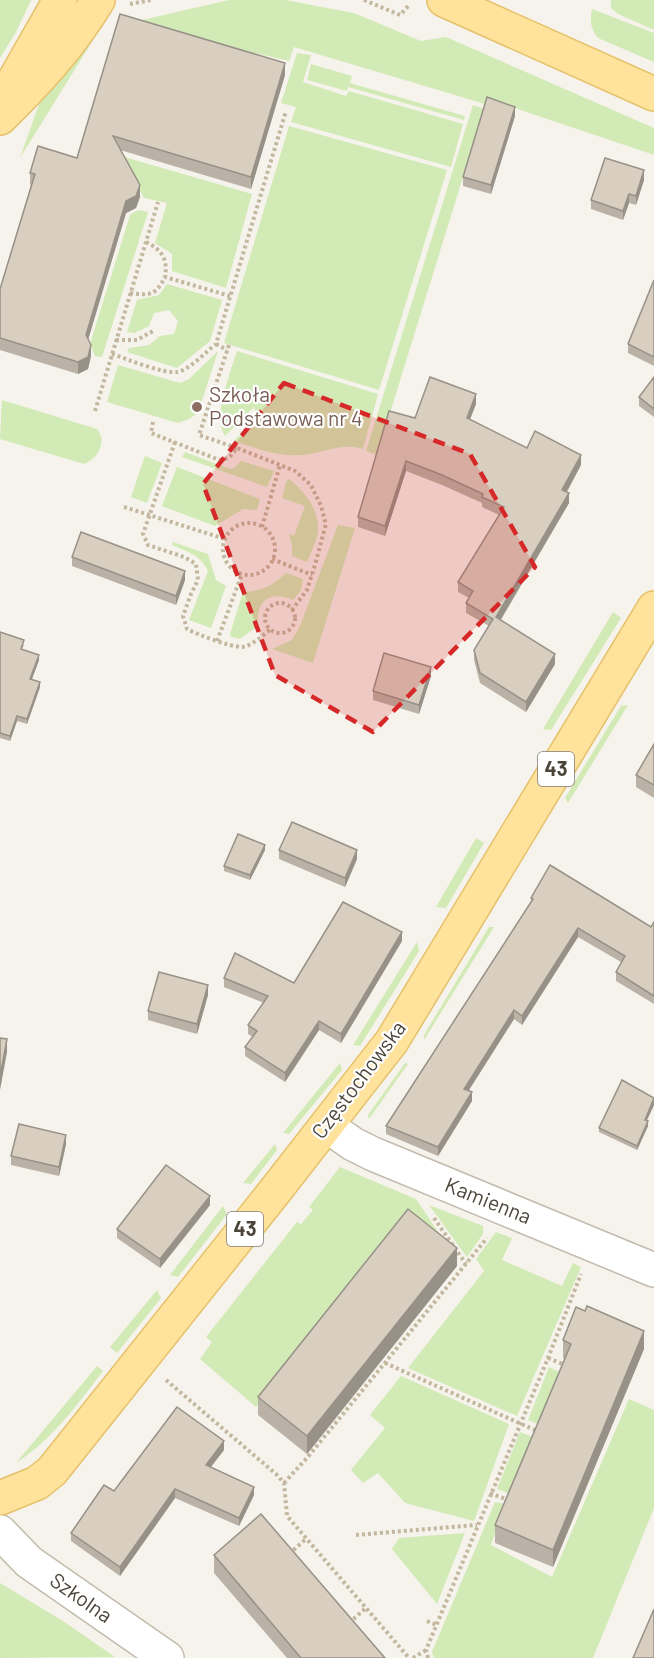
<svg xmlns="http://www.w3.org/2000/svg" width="654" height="1658" font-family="Barlow,sans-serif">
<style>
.green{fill:#d2eab5}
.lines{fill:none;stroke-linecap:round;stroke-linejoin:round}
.minor-casing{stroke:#c2bbae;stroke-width:36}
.major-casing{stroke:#e6c16a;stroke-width:36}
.path{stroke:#c4b79f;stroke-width:4;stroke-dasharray:3 3;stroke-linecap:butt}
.minor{stroke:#fff;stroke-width:33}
.major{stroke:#ffe39c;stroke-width:33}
.wall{fill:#bab2a6}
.shaded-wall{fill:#979187}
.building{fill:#d8cfc1;stroke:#979187;stroke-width:1.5}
.marked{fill:#d62828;fill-opacity:0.2;stroke:#d62828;stroke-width:4.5;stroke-dasharray:12 8;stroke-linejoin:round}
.education-dot{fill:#8d6e63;stroke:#fff;stroke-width:2}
.labels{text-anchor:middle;stroke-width:4.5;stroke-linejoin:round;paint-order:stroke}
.shield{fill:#fff;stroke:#817c74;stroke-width:1.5}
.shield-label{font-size:20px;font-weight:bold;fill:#4b4439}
.education-label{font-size:21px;fill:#785e54;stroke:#fff;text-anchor:start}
.street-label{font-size:21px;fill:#4b4439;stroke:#fff}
</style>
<rect width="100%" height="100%" fill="#f6f3ec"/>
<g class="green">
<polygon points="0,0 31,0 16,32 0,58"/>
<polygon points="229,0 285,0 354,13 421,41 446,37 654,128 654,155 488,99 485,104 294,47 289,61 129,23"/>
<polygon points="611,0 654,0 654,30 618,14 611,8"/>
<path d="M 592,9 L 654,33 L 654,62 L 598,38 C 590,28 590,21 592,9 Z"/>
<polygon points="91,31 93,40 20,158 43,93"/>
<polygon points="297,53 311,55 303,82 346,96 349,91 463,124 451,167 291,122 296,107 281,103"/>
<polygon points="311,64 352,76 350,83 465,116 464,120 348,87 347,91 307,80"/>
<polygon points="473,105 484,109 377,455 366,451"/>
<polygon points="289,126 447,170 379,390 224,343"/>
<polygon points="121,156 252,194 226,288 172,271 172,254 155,243 167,203 144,198"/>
<polygon points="138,210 148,212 102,357 95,356 90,344 130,215"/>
<polygon points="167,284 222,300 210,341 177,368 127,352 129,348 149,345 160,336 174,334 178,321 169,310 154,313 149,326 135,333 127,332 137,300 159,295"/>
<polygon points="218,351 198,413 189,419 178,423 107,402 118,365 180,383 189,379"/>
<path d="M 237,351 L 378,394 L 363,449 C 343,442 323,453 303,455 C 278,457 258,449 234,441 L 257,419 L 254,407 L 225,436 C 212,417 231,371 237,351 Z"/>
<path d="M 2,400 L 97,429 C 107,441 99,458 84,464 L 0,439 Z"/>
<polygon points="185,452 230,469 234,468 241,461 274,471 267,487 182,457"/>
<polygon points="145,456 162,463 147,503 131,497"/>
<polygon points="177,467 260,499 257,510 243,509 215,526 162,506"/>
<path d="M 289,479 C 304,490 317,507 318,526 C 319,537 311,552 307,562 L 292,556 L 292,545 L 289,534 L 294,536 L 305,506 L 282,498 L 286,482 Z"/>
<polygon points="338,525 355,528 313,663 272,649 292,640 300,626"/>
<path d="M 173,542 L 208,554 L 216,580 L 226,586 L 211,628 L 189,620 L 208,571 C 200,555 188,552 172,545 Z"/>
<path d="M 286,573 L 303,579 L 301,590 L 293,600 C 269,590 256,601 258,626 L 240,639 L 231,637 L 230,634 L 243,592 C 262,591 272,586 286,573 Z"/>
<polygon points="613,612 621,618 551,730 543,729"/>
<polygon points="628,705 568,803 565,798 621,706"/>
<polygon points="476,838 484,843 446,908 436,907"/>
<polygon points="489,927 494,927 424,1040 424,1035"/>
<polygon points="417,942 419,951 360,1046 353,1045"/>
<polygon points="340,1063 342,1070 289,1134 283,1133"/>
<polygon points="405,1063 408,1064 369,1119 368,1115"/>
<polygon points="275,1144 277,1150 251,1184 243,1183"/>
<polygon points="340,1167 416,1199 457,1260 408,1220 256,1407 200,1359 212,1342 206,1337 297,1222 301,1224 313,1210 309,1207"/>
<polygon points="429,1205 483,1226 483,1234 467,1257"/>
<polygon points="223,1206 227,1214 178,1277 170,1275"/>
<polygon points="496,1232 512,1238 502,1260 562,1286 573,1263 581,1267 517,1416 408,1368 484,1271 476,1259"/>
<polygon points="157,1290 161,1298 117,1353 110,1347"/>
<path d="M 97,1366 L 103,1371 C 77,1405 53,1439 16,1463 Z"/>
<polygon points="549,1367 562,1373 540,1425 528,1420"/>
<polygon points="401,1376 509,1424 474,1521 405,1503 378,1473 363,1483 351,1470 385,1428 370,1415"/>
<polygon points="629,1399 654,1410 654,1508 593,1658 434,1658 432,1652 495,1502 505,1504 491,1545 552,1577"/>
<polygon points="520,1432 538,1439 513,1495 497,1489"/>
<polygon points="465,1533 437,1604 392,1549 399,1538"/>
<polygon points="0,1583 63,1621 115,1657 0,1658"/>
</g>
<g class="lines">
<g class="minor-casing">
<g id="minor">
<polyline points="327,1126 353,1144 373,1154 654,1270"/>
<polyline points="0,1532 29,1562 167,1658"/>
</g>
</g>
<g class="major-casing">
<g id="major">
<polyline points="444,0 654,94"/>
<polyline points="3,100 60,0"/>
<path d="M 0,118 C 37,82 71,45 98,0"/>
<polyline points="0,1498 37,1483 52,1471 275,1191 392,1041 654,608"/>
</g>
</g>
<g class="path">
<polyline points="364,0 400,15 410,4"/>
<polyline points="130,4 151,0"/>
<path d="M 146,242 C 162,250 168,259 165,277"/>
<path d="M 130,293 C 150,296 156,295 165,277 L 230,296"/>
<polyline points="116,340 137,340 153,331"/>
<polyline points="216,344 227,350"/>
<polyline points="229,345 199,435 237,448"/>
<path d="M 112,354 C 127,359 163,374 177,372 C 188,371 207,351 216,344 L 286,111"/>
<polyline points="95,411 158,202"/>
<polyline points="153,422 151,433 219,460 229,458 237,448 295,471 311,485 321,506 326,524 315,565 307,590 292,610"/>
<path d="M 175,442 L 143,534 L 148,545 L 184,557 L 196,564 L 198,580 L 191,594 L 183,616 L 187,629 C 199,635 230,647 242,647 C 252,646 263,635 271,629"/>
<polyline points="124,507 225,539"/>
<circle cx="249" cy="549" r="26"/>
<polyline points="262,527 280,465"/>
<polyline points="272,559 312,575"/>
<circle cx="280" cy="618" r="15"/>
<polyline points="217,641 242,574"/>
<polyline points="434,1218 466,1264"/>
<polyline points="548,1358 565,1365"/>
<polyline points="385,1363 537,1431"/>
<polyline points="166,1380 276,1474 284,1483 287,1516 409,1658"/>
<polyline points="284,1483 307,1458 487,1238"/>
<polyline points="490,1493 508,1500"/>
<polyline points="356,1535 477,1525"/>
<polyline points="289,1554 307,1538"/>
<polyline points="427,1621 437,1625"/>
<polyline points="349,1623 366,1608"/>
<polyline points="413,1658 426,1650"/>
<polyline points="428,1658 426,1650 548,1358 581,1274"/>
</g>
<use href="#minor" class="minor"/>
<use href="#major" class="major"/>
</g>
<g class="wall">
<polygon points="120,14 285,75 251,189 120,150 140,197 136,208 126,213 88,339 91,356 88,369 78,374 0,350 0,289 31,185 30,185 30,173 77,158"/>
<polygon points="515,116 491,194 463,186 463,177"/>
<polygon points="644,180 636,205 629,203 623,220 591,209 591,200"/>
<polygon points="654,280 654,366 628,353 628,344"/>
<polygon points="654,377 654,417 639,406 639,397"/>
<polygon points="476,404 470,419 527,448 581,465 567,492 569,503 501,620 555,664 526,712 480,683 474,660 474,650 489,626 466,613 466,603 469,598 458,592 458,582 499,515 482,507 482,503 442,485 406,471 385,536 358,527 358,517 415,418"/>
<polygon points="72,557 185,580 176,605 72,566"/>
<polygon points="0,632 24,645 22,649 39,660 32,679 40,687 27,724 17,721 10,741 0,738"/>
<polygon points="431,676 419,714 373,700 373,691"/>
<polygon points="654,744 654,798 636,787 636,775"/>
<polygon points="265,850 250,880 224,871 224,866"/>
<polygon points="279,850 357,859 345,887 279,859"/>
<polygon points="531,898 651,927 654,922 654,1004 616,981 616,972 621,962 578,937 522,1025 514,1019 468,1091 472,1101 438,1156 386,1134 386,1126 531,902"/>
<polygon points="402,941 341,1043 319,1030 285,1082 245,1056 245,1047 253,1037 248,1034 248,1025 264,1003 224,987 224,978 294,983"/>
<polygon points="208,995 197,1034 148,1020 148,1011"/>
<polygon points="654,1098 654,1105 647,1120 648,1126 637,1150 599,1132 599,1128"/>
<polygon points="66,1144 59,1176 11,1165 11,1156"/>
<polygon points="210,1205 160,1268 117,1238 117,1229"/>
<polygon points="457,1266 307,1454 258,1415 258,1397"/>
<polygon points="585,1311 644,1349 553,1567 495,1543 495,1525 565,1359 563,1358 563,1340"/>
<polygon points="224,1450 211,1467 254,1495 239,1526 175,1498 120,1576 71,1541 71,1533 114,1491"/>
<polygon points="214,1555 385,1658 287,1658 214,1573"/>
</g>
<g class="shaded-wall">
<polygon points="285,63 285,75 251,189 251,177"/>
<polygon points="515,107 515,116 491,194 491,185"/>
<polygon points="644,170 644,180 636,205 636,196"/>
<polygon points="140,185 140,197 136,208 126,213 86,347 86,335 126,201"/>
<polygon points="629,194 629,203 623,220 623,211"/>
<polygon points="91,345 91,356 88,369 78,374 78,362"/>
<polygon points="476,394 476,404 467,427 467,418"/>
<polygon points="581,455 581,465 562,500 562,490"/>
<polygon points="406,461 406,471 385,536 385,526"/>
<polygon points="569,493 569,503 496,627 496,617"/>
<polygon points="185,571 185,580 176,605 176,596"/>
<polygon points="555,654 555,664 526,712 526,702"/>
<polygon points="39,655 39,660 30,684 30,679"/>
<polygon points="431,667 431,676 419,714 419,705"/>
<polygon points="40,682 40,687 27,724 27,719"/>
<polygon points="17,716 17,721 10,741 10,736"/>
<polygon points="265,845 265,850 250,880 250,875"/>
<polygon points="357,850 357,859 345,887 345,878"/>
<polygon points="578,928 578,937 522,1025 522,1016"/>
<polygon points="402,932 402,941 341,1043 341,1034"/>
<polygon points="208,985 208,995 197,1034 197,1024"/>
<polygon points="514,1010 514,1019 464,1098 464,1089"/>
<polygon points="319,1021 319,1030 285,1082 285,1073"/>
<polygon points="7,1039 7,1052 0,1090 0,1077"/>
<polygon points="472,1092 472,1101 438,1156 438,1147"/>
<polygon points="654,1100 654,1105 645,1124 645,1120"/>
<polygon points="648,1121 648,1126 637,1150 637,1146"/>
<polygon points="66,1135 66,1144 59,1176 59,1167"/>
<polygon points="210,1196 210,1205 160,1268 160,1259"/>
<polygon points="457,1248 457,1266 307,1454 307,1436"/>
<polygon points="644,1331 644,1349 553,1567 553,1550"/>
<polygon points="224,1441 224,1450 206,1473 206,1465"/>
<polygon points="254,1487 254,1495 239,1526 239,1518"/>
<polygon points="175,1489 175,1498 120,1576 120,1567"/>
</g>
<g class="building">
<polygon points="120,14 285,63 251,177 113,136 140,185 136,196 126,201 86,335 91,345 88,357 78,362 0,338 0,289 35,174 30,173 38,146 77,158"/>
<polygon points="487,97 515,107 491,185 463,177"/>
<polygon points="605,158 644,170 636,196 629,194 623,211 591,200"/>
<polygon points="654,280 654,357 628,344"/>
<polygon points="430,377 476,394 467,418 527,448 535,431 581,455 562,490 569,493 496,617 555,654 526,702 480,673 474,650 493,619 466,603 473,591 458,582 504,507 482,497 483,494 442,475 406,461 385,526 358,517 389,411 415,418"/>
<polygon points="654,377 654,409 639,397"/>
<polygon points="81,532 185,571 176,596 72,557"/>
<polygon points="0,632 24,640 21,649 39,655 30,679 40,682 27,719 17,716 10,736 0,733"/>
<polygon points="384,653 431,667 419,705 373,691"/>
<polygon points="654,744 654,785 636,775"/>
<polygon points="292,822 357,850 345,878 279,850"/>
<polygon points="238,834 265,845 250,875 224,866"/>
<polygon points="550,865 651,927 654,922 654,996 616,972 625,956 578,928 522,1016 514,1010 464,1089 472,1092 438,1147 386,1126 533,899 531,898"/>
<polygon points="343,902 402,932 341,1034 319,1021 285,1073 245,1047 257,1031 248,1025 268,996 224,978 235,953 294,983"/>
<polygon points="159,972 208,985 197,1024 148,1011"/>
<polygon points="0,1038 7,1039 0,1077"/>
<polygon points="622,1080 654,1098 645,1120 648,1121 637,1146 599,1128"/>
<polygon points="19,1124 66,1135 59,1167 11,1156"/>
<polygon points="166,1165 210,1196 160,1259 117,1229"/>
<polygon points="408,1209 457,1248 307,1436 258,1397"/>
<polygon points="587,1306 644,1331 553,1550 495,1525 571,1344 563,1340 576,1307 585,1311"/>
<polygon points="177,1407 224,1441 206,1465 254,1487 239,1518 175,1489 120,1567 71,1533 104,1485 114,1491"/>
<polygon points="261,1514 385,1658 301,1658 214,1555"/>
<polygon points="654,1609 654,1658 633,1658"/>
</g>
<path class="marked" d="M 284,383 L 470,454 L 535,567 L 373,732 L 275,675 L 203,484 Z"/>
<circle class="education-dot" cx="197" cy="407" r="6"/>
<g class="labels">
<g class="shield">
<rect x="538" y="752" width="36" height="34" rx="4.5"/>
<rect x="227" y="1212" width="36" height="34" rx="4.5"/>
</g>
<g class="shield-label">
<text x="556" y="776">43</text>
<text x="245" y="1236">43</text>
</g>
<g class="education-label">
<text x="209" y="402">Szkoła<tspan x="209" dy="24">Podstawowa nr 4</tspan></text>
</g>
<g class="street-label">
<text transform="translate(359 1080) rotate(-53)" y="7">Częstochowska</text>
<text transform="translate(488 1201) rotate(22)" y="7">Kamienna</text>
<text transform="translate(81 1598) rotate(35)" y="7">Szkolna</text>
</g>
</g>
</svg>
